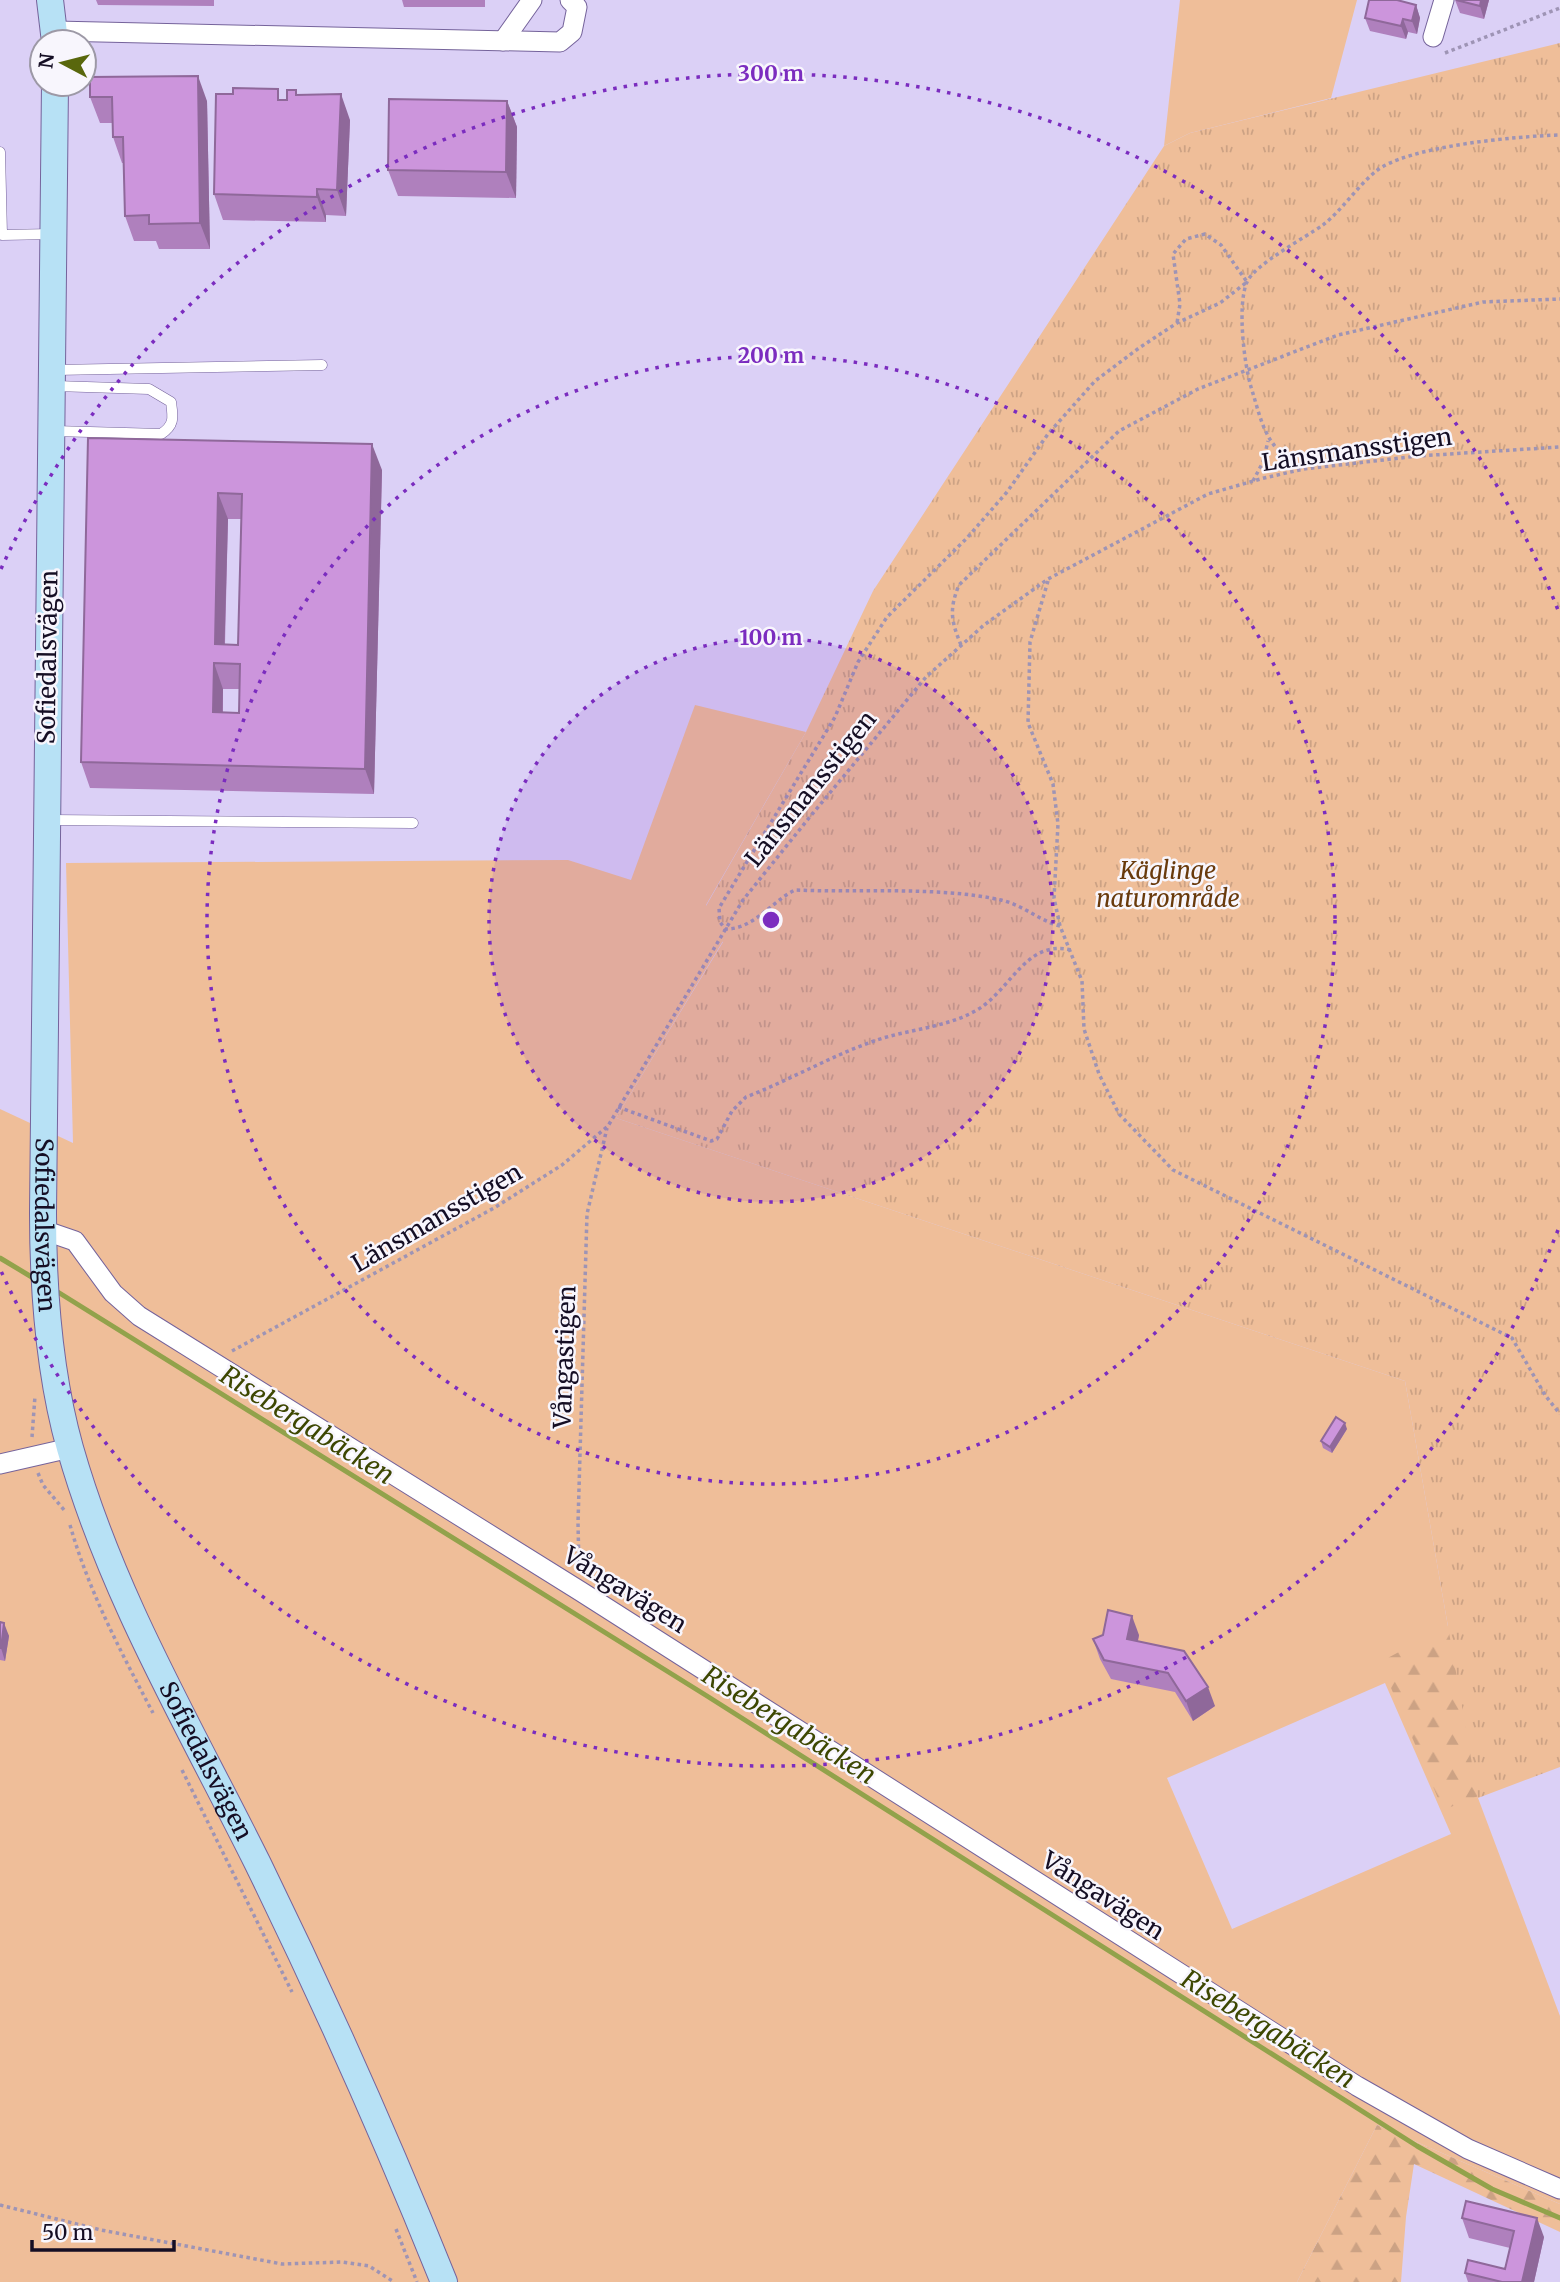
<svg xmlns="http://www.w3.org/2000/svg" width="1560" height="2282" font-family="Merriweather,serif">
<style>
.grass{fill:#efbe99;fill-rule:evenodd}
.forest{fill:url(#forest-firs)}
.park{fill:url(#park-tufts)}
.lines{fill:none;stroke-linecap:round;stroke-linejoin:round}
.stream{stroke:#92a24b;stroke-width:5}
.lane-casing{stroke:#75639b;stroke-width:11}
.street-casing{stroke:#75639b;stroke-width:21}
.secondary-casing{stroke:#75639b;stroke-width:28}
.path{stroke:#9e94b5;stroke-width:3.5;stroke-dasharray:3.5 3.5;stroke-linecap:butt}
.lane{stroke:#fff;stroke-width:10}
.street{stroke:#fff;stroke-width:19}
.secondary{stroke:#b7e1f5;stroke-width:26}
.wall{fill:#af80bd;fill-rule:evenodd}
.shaded-wall{fill:#8f689a}
.building{fill:#cc95dc;stroke:#8f689a;stroke-width:2;fill-rule:evenodd}
.ring{fill:none;stroke:#7b2cbf;stroke-width:3.5;stroke-dasharray:3.5 7}
.labels{text-anchor:middle;stroke-width:5;stroke-linejoin:round;paint-order:stroke}
.street-label{font-size:24px;fill:#150e24;stroke:#f8f6fd}
.park-label{font-size:24px;font-style:italic;fill:#693a0c;stroke:#f8f6fd}
.water-label{font-size:26px;font-style:italic;fill:#3d4702;stroke:#f8f6fd}
.centre{fill:#7b2cbf;stroke:#f8f6fd;stroke-width:3.5}
.ring-label{font-size:21px;text-anchor:middle;font-weight:bold;fill:#7b2cbf;stroke:#f8f6fd;stroke-width:5;stroke-linejoin:round;paint-order:stroke}
</style>
<defs>
<pattern id="forest-firs" width="22" height="20" patternUnits="userSpaceOnUse" patternTransform="scale(1.75)"><rect width="22" height="20" fill="#efbe99"/><path d="M5 1l3.5 6h-7zM16 11l3.5 6h-7z" fill="#cca284"/></pattern>
<pattern id="park-tufts" width="24" height="20" patternUnits="userSpaceOnUse" patternTransform="scale(1.75)"><rect width="24" height="20" fill="#efbe99"/><path d="M3 7l-1-3M5 7V3M7 7l1-3M15 17l-1-3M17 17v-4M19 17l1-3" fill="none" stroke="#cca284"/></pattern>
</defs>
<rect width="100%" height="100%" fill="#dbd0f6"/>
<g class="grass">
<polygon points="1180,0 1357,0 1331,98 1190,133 1164,146"/>
<path d="M 695,705 L 806,732 L 706,905 L 723,941 L 616,1118 L 1405,1381 L 1478,1798 L 1560,2016 L 1560,2204 L 1377,2125 L 1297,2282 L 0,2282 L 0,1109 L 73,1143 L 66,863 L 568,860 L 631,880 ZM 1385,1683 L 1451,1834 L 1232,1929 L 1167,1778 Z"/>
</g>
<g class="forest">
<polygon points="1467,1616 1560,1764 1443,1810 1380,1662"/>
<polygon points="1377,2125 1560,2204 1560,2232 1414,2164 1406,2217 1401,2282 1297,2282"/>
</g>
<polygon class="park" points="1560,43 1560,1767 1478,1798 1405,1381 616,1118 723,942 704,927 706,906 806,732 873,591 1164,146 1190,133"/>
<g class="lines">
<g class="stream">
<polyline points="0,1258 35,1279"/>
<polyline points="53,1289 707,1696 1417,2146 1492,2189 1560,2218"/>
</g>
<g class="lane-casing">
<g id="lane">
<polyline points="0,152 2,235 52,234"/>
<polyline points="55,370 322,365"/>
<path d="M 54,431 L 161,434 C 175,425 173,417 171,402 L 149,389 L 55,386"/>
<polyline points="50,820 413,823"/>
</g>
</g>
<g class="street-casing">
<g id="street">
<polyline points="55,31 560,42 572,32 577,7 570,0"/>
<polyline points="1433,37 1444,0"/>
<polyline points="503,41 532,0"/>
<polyline points="43,1230 75,1241 113,1293 139,1316 580,1591 1357,2086 1468,2149 1560,2189"/>
<polyline points="0,1464 70,1448"/>
</g>
</g>
<g class="secondary-casing">
<g id="secondary">
<polyline points="50,0 55,42"/>
<path id="s1" d="M 55,84 L 43,1213 C 43,1290 49,1373 70,1448 C 112,1596 190,1727 258,1864 C 325,2001 387,2140 444,2282"/>
</g>
</g>
<g class="path">
<polyline points="1445,53 1560,8"/>
<path d="M 1302,468 C 1265,447 1263,426 1251,387 C 1244,363 1237,305 1247,282 C 1254,265 1306,237 1323,225 C 1342,210 1356,188 1375,172 C 1405,146 1519,136 1560,135"/>
<polyline points="1253,481 1263,462 1268,441"/>
<polyline points="1048,581 1030,642 1028,723 1053,784 1058,824 1054,898 1060,926 1082,981 1084,1029 1099,1074 1119,1114 1173,1170 1512,1338 1545,1395 1560,1414"/>
<path d="M 961,645 C 951,621 949,609 959,585 L 1119,431 L 1198,389 L 1338,335 L 1483,302 L 1560,299"/>
<path d="M 1060,926 C 1038,920 1023,905 1001,900 C 937,886 861,893 795,890 C 772,901 753,930 725,929 L 720,922 L 719,908 L 835,717 L 858,662 L 887,617 L 966,539 L 1007,492 L 1048,434 L 1095,381 L 1139,348 L 1177,323 L 1220,303 L 1247,282 L 1221,245 L 1205,234 L 1186,239 L 1173,254 L 1180,304 L 1177,323"/>
<path d="M 618,1107 L 711,1141 L 717,1139 L 732,1111 L 746,1097 C 790,1080 831,1056 874,1041 C 908,1029 946,1028 977,1010 C 1011,990 1026,939 1071,950"/>
<polyline points="232,1351 494,1208 562,1165 608,1126 743,900 809,818 926,677 984,625 1048,579 1208,494 1264,478 1304,469 1418,456 1560,447"/>
<polyline points="32,1437 35,1396"/>
<polyline points="38,1473 43,1485 65,1511"/>
<path d="M 70,1525 C 89,1592 121,1652 153,1713"/>
<polyline points="579,1569 578,1523 587,1214 607,1128"/>
<polyline points="182,1770 292,1992"/>
<polyline points="0,2205 101,2230 282,2264 342,2262 369,2266 394,2282"/>
<polyline points="396,2229 417,2282"/>
</g>
<use href="#lane" class="lane"/>
<use href="#street" class="street"/>
<use href="#secondary" class="secondary"/>
</g>
<g class="wall">
<polygon points="96,0 214,0 214,6 98,5"/>
<polygon points="402,0 485,0 485,7 404,7"/>
<polygon points="1455,0 1489,0 1484,19 1460,13"/>
<polygon points="1416,5 1420,18 1417,34 1408,32 1406,39 1370,31 1365,18"/>
<polygon points="90,77 207,101 210,249 159,249 156,241 134,241 125,216 124,163 122,163 113,137 113,123 100,123 90,97"/>
<polygon points="233,94 287,100 298,95 350,120 346,216 326,215 326,222 223,220 214,194"/>
<polygon points="507,101 517,127 516,198 398,196 388,170"/>
<path d="M 88,438 L 382,470 L 374,794 L 90,788 L 81,762 ZM 228,519 L 241,519 L 238,645 L 225,644 ZM 223,689 L 239,689 L 239,713 L 223,713 Z"/>
<polygon points="1347,1429 1332,1453 1323,1448 1321,1441"/>
<polygon points="0,1622 9,1636 5,1661 0,1660"/>
<polygon points="1139,1635 1138,1641 1215,1706 1193,1721 1175,1692 1111,1679 1100,1659 1093,1639"/>
<polygon points="1462,2218 1544,2237 1534,2282 1468,2282 1465,2273 1505,2269 1510,2248 1469,2238"/>
</g>
<g class="shaded-wall">
<polygon points="1481,0 1489,0 1484,19 1480,6"/>
<polygon points="1416,5 1420,18 1417,34 1412,21"/>
<polygon points="1403,19 1408,32 1406,39 1401,26"/>
<polygon points="198,76 207,101 210,249 200,223"/>
<polygon points="341,94 350,120 346,216 337,190"/>
<polygon points="507,101 517,127 516,198 506,172"/>
<polygon points="317,189 326,215 326,222 317,197"/>
<polygon points="372,444 382,470 374,794 365,769"/>
<polygon points="218,493 228,519 224,663 215,644"/>
<polygon points="214,663 223,689 222,738 213,712"/>
<polygon points="1345,1423 1347,1429 1332,1453 1330,1447"/>
<polygon points="1132,1616 1139,1635 1134,1658 1127,1639"/>
<polygon points="4,1623 9,1636 5,1661 1,1648"/>
<polygon points="1208,1687 1215,1706 1193,1721 1186,1701"/>
<polygon points="1537,2218 1544,2237 1534,2282 1522,2282"/>
</g>
<g class="building">
<polygon points="1369,0 1397,0 1416,5 1412,21 1403,19 1401,26 1365,18"/>
<polygon points="1456,0 1481,0 1480,6"/>
<polygon points="198,76 200,223 149,224 149,215 125,216 123,137 113,137 112,97 90,97 90,77"/>
<polygon points="233,88 278,89 278,100 287,100 287,90 296,90 296,95 341,94 337,190 317,189 317,197 214,194 216,94 233,94"/>
<polygon points="389,99 507,101 506,172 388,170"/>
<path d="M 88,438 L 372,444 L 365,769 L 81,762 ZM 218,493 L 242,494 L 238,645 L 215,644 ZM 214,663 L 240,664 L 239,713 L 213,712 Z"/>
<polygon points="1336,1417 1345,1423 1330,1447 1321,1441"/>
<polygon points="1108,1610 1132,1616 1127,1639 1184,1651 1208,1687 1186,1701 1168,1673 1104,1660 1093,1639 1103,1635"/>
<polygon points="0,1622 4,1623 1,1648 0,1648"/>
<polygon points="1466,2201 1537,2218 1522,2282 1502,2282 1465,2273 1468,2260 1505,2269 1514,2231 1462,2218"/>
</g>
<circle cx="771" cy="920" r="282" fill="#7b2cbf" fill-opacity=".12"/>
<g class="ring">
<circle cx="771" cy="920" r="282"/>
<circle cx="771" cy="920" r="564"/>
<path d="M1558 1230A846 846 0 0 1 1 1271M1 569A846 846 0 0 1 1558 610"/>
</g>
<g class="labels">
<g class="street-label">
<text transform="translate(1357 450) rotate(-8)" y="8">Länsmansstigen</text>
<text transform="translate(48 657) rotate(-89)" y="8">Sofiedalsvägen</text>
<text transform="translate(811 789) rotate(-51)" y="8">Länsmansstigen</text>
<text transform="translate(437 1218) rotate(-30)" y="8">Länsmansstigen</text>
<text dy="8" stroke="none"><textPath href="#s1" startOffset="1141">Sofiedalsvägen</textPath></text>
<text transform="translate(565 1357) rotate(-88)" y="8">Vångastigen</text>
<text transform="translate(625 1590) rotate(32)" y="8">Vångavägen</text>
<text dy="8" stroke="none"><textPath href="#s1" startOffset="1708">Sofiedalsvägen</textPath></text>
<text transform="translate(1103 1896) rotate(33)" y="8">Vångavägen</text>
</g>
<g class="park-label">
<text x="1168" y="879">Käglinge<tspan x="1168" dy="28">naturområde</tspan></text>
</g>
<g class="water-label">
<text transform="translate(307 1425) rotate(32)" y="9">Risebergabäcken</text>
<text transform="translate(789 1725) rotate(32)" y="9">Risebergabäcken</text>
<text transform="translate(1268 2029) rotate(32)" y="9">Risebergabäcken</text>
</g>
</g>
<circle cx="771" cy="920" r="10" class="centre"/>
<g class="ring-label">
<text x="771" y="81">300 m</text>
<text x="771" y="363">200 m</text>
<text x="771" y="645">100 m</text>
</g>
<g transform="translate(63 63) rotate(277)"><circle r="33" fill="#f8f6fd" stroke="#9d99a6" stroke-width="2"/>
<path d="M0-5L12 26L0 18L-12 26Z" fill="#59670d"/>
<text y="-10" font-size="19" font-weight="bold" text-anchor="middle" fill="#150e24">N</text>
</g>
<path d="M32 2240v10h142v-10" fill="none" stroke="#150e24" stroke-width="3.5"/>
<text x="42" y="2240" font-size="21" fill="#150e24" stroke="#f8f6fd" stroke-width="5" paint-order="stroke">50 m</text>
</svg>
